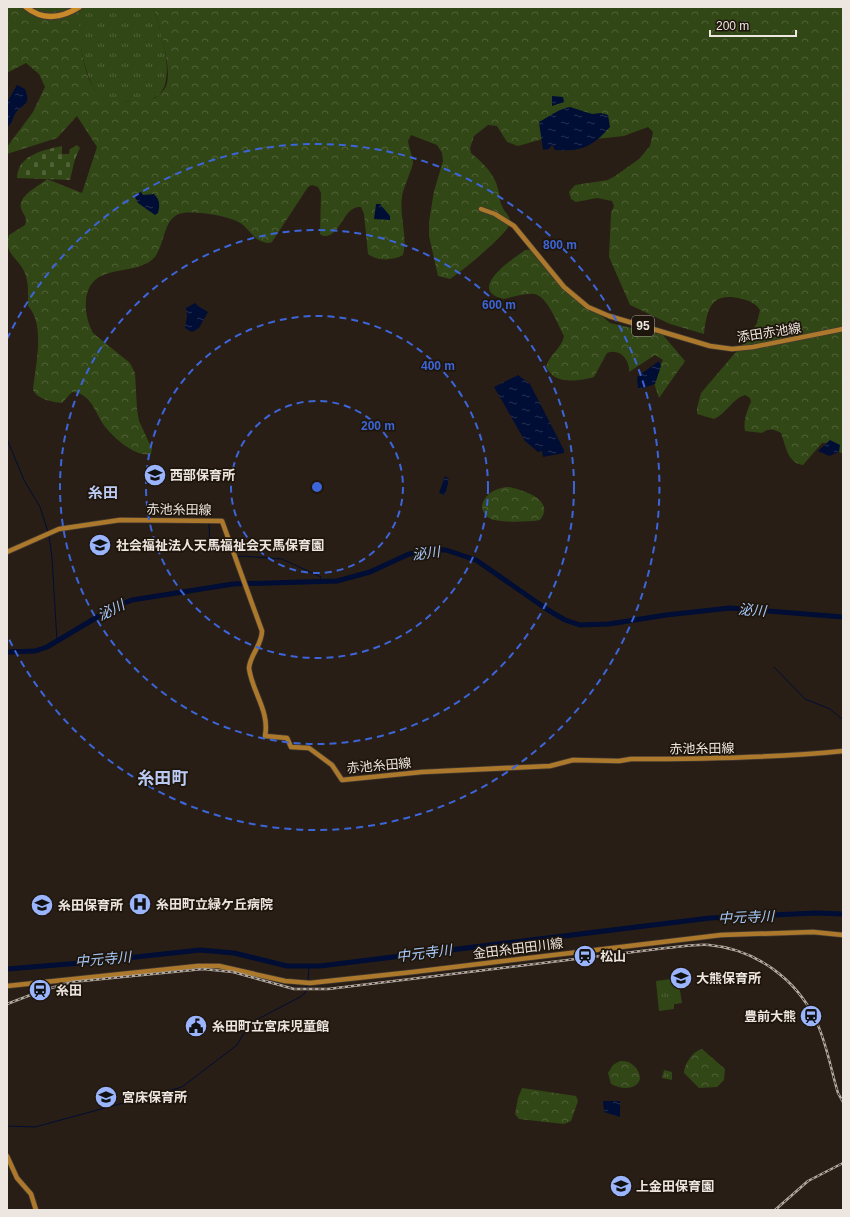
<svg xmlns="http://www.w3.org/2000/svg" width="850" height="1217" font-family="Helvetica,'Noto Sans JP',sans-serif">
<style>
.grass{fill:url(#grass-tufts)}
.forest{fill:url(#forest-crowns)}
.cemetery{fill:url(#cemetery-stones)}
.water{fill:url(#water-ripples)}
.lines{fill:none;stroke-linecap:round;stroke-linejoin:round}
.stream{stroke:#000d34;stroke-width:1}
.river{stroke:#000d34;stroke-width:5}
.major-casing{stroke:#443a31;stroke-width:6}
.highway-casing{stroke:#443a31;stroke-width:8}
.major{stroke:#ac792c;stroke-width:4.5}
.highway{stroke:#c88a28;stroke-width:5.5}
.rail-casing{stroke:#b2a9a2;stroke-width:2.5}
.rail{stroke:#1e150c;stroke-width:1;stroke-dasharray:3;stroke-linecap:butt}
.ring{fill:none;stroke:#3c65d9;stroke-width:2;stroke-dasharray:7 5}
.labels{text-anchor:middle;stroke-width:3.5;stroke-linejoin:round;paint-order:stroke}
.shield{fill:#1e150c;stroke:#afa7a0;stroke-width:1}
.shield-label{font-size:12px;font-weight:bold;fill:#ede5df}
.street-label{font-size:13px;fill:#ede5df;stroke:#1e150c}
.poi-label{font-size:13px;font-weight:bold;fill:#ede5df;stroke:#1e150c;text-anchor:start}
.water-label{font-size:14px;font-style:italic;fill:#a6c8fa;stroke:#1e150c}
.quarter-label{font-size:15px;font-weight:bold;fill:#bbcbf4;stroke:#1e150c}
.district-label{font-size:17px;font-weight:bold;fill:#bbcbf4;stroke:#1e150c}
.centre{fill:#3c65d9;stroke:#1e150c;stroke-width:2}
.ring-label{font-size:12px;text-anchor:middle;font-weight:bold;fill:#3c65d9;stroke:#1e150c;stroke-width:3.5;stroke-linejoin:round;paint-order:stroke}
</style>
<defs>
<pattern id="grass-tufts" width="24" height="20" patternUnits="userSpaceOnUse"><rect width="24" height="20" fill="#324716"/><path d="M3 7l-1-3M5 7V3M7 7l1-3M15 17l-1-3M17 17v-4M19 17l1-3" fill="none" stroke="#506137"/></pattern>
<pattern id="forest-crowns" width="20" height="18" patternUnits="userSpaceOnUse"><rect width="20" height="18" fill="#324716"/><path d="M2 6a3 3 0 1 1 6 0M12 15a3 3 0 1 1 6 0" fill="none" stroke="#506137"/></pattern>
<pattern id="cemetery-stones" width="16" height="16" patternUnits="userSpaceOnUse"><rect width="16" height="16" fill="#324716"/><path d="M2 7V4a2 2 0 0 1 4 0v3zM10 15v-3a2 2 0 0 1 4 0v3z" fill="#506137"/></pattern>
<pattern id="water-ripples" width="26" height="14" patternUnits="userSpaceOnUse"><rect width="26" height="14" fill="#000d34"/><path d="M2 4q2-2 4 0t4 0M15 11q2-2 4 0t4 0" fill="none" stroke="#263051"/></pattern>
</defs>
<rect width="100%" height="100%" fill="#281e15"/>
<g class="grass">
<path d="M 81,7 L 153,7 C 160,27 180,87 154,98 C 148,101 140,101 133,101 C 124,102 107,104 100,98 C 89,87 80,50 79,34 C 78,25 79,16 81,7 Z"/>
<polygon points="678,978 682,1003 674,1004 674,1009 659,1011 656,981"/>
<polygon points="664,1070 672,1072 672,1080 662,1078"/>
</g>
<g class="forest">
<path d="M 7,7 L 81,7 C 76,30 83,83 102,99 L 123,102 L 155,98 C 159,95 164,91 166,86 C 173,71 159,24 153,7 L 843,7 L 843,454 L 825,443 L 822,443 L 803,465 C 787,463 786,446 781,433 C 773,429 770,428 762,433 L 745,431 C 743,422 747,410 751,402 L 750,398 L 745,395 C 732,399 726,414 714,419 L 697,414 L 697,408 L 701,393 L 747,339 L 757,323 L 760,310 C 755,303 750,301 742,299 C 711,291 707,309 704,334 L 670,324 L 630,305 L 609,257 L 611,213 L 614,206 L 612,201 L 597,198 L 576,202 L 571,199 L 569,192 L 575,185 L 608,180 L 615,176 L 639,159 L 650,146 L 653,132 L 648,127 L 624,136 L 596,139 L 546,138 L 518,146 L 507,142 L 497,126 L 488,125 L 474,136 L 470,148 L 471,153 C 482,162 495,174 498,189 C 500,195 499,200 502,206 C 504,212 511,216 510,223 C 509,233 461,272 450,279 L 438,276 L 429,236 L 429,222 L 434,191 L 443,161 L 442,153 L 437,145 L 411,135 L 408,141 C 409,148 412,155 413,162 C 413,168 403,188 402,197 C 399,216 408,236 403,255 C 393,261 376,261 368,254 L 364,214 L 361,207 C 343,205 341,238 323,236 L 320,234 L 321,193 L 318,187 L 312,185 L 308,187 L 272,242 L 269,243 C 255,242 252,233 243,225 C 233,216 196,211 183,213 C 162,216 166,246 153,259 C 131,278 90,261 86,301 C 85,312 88,323 93,333 L 130,363 L 135,373 L 137,409 L 139,421 L 152,449 L 151,454 C 137,458 115,439 107,429 C 95,416 93,393 72,392 L 62,403 C 52,402 37,399 33,390 C 35,367 46,325 28,306 C 28,294 29,282 24,271 C 17,257 3,253 9,235 L 25,225 C 28,217 23,215 21,208 C 17,196 41,185 47,179 L 82,193 L 97,147 L 77,116 L 57,138 L 7,154 L 7,147 L 33,112 L 45,87 L 39,74 L 26,63 L 7,73 Z"/>
<path d="M 525,250 L 531,250 L 556,276 L 610,323 L 663,335 L 685,361 L 659,398 L 653,380 L 663,360 L 655,355 L 629,372 C 630,360 620,348 607,353 L 594,377 C 584,380 565,383 555,377 C 551,375 549,371 546,367 C 549,355 562,348 564,336 C 558,325 547,295 534,294 C 525,293 513,297 504,299 C 465,290 513,259 525,250 Z"/>
<path d="M 509,487 C 523,490 556,500 540,520 C 531,522 496,523 489,518 C 484,515 482,510 482,505 C 485,493 498,487 509,487 Z"/>
<path d="M 702,1049 L 725,1069 L 724,1080 L 717,1087 L 699,1088 L 684,1073 C 684,1064 693,1051 702,1049 Z"/>
<path d="M 620,1061 C 630,1060 640,1068 640,1079 C 636,1091 620,1089 611,1084 L 608,1073 L 613,1065 Z"/>
<polygon points="522,1088 576,1096 578,1101 571,1121 564,1124 519,1119 515,1114 518,1098"/>
</g>
<path class="cemetery" d="M 77,145 L 80,148 L 75,159 L 70,180 L 17,178 C 18,155 43,150 62,146 L 62,154 L 69,154 L 70,149 Z"/>
<g class="water">
<path d="M 17,85 L 25,89 C 32,106 22,103 15,114 C 12,119 13,123 7,127 L 7,102 Z"/>
<polygon points="552,96 563,97 564,102 552,106"/>
<path d="M 570,107 L 592,114 L 601,113 L 608,115 L 610,127 C 593,146 582,152 555,150 L 552,145 L 549,149 L 543,150 L 539,122 C 549,117 558,109 570,107 Z"/>
<path d="M 141,192 L 143,195 L 154,194 C 160,200 160,205 158,213 L 155,215 L 138,203 L 134,195 Z"/>
<polygon points="376,204 380,204 390,216 390,220 374,219"/>
<polygon points="195,303 198,306 208,312 199,328 192,332 185,328 187,316 186,308"/>
<polygon points="659,361 661,366 655,384 640,389 638,388 637,377"/>
<polygon points="518,375 530,384 564,450 564,453 543,457 542,451 538,452 525,441 494,387"/>
<polygon points="830,440 840,445 839,452 829,456 818,451"/>
<polygon points="445,476 449,479 445,495 439,493"/>
<polygon points="603,1101 620,1101 620,1117 604,1112"/>
</g>
<g class="lines">
<g class="stream">
<polyline points="7,439 24,480 40,507 48,532"/>
<polyline points="209,523 210,546 227,545 233,559 234,559"/>
<polyline points="49,535 52,558 57,641"/>
<polyline points="237,557 242,556 282,559 321,577 320,581"/>
<polyline points="774,667 805,699 830,709 843,720"/>
<polyline points="308,981 309,967"/>
<polyline points="7,1126 35,1127 182,1087 237,1045 245,1031 258,1019 300,997 305,993 307,984"/>
</g>
<g class="river">
<polyline points="7,652 35,651 47,647 114,607 132,600 233,584 337,581 370,572 409,554 430,550 446,550 476,560 548,610 565,620 580,625 609,624 666,615 730,608 843,617"/>
<polyline points="7,969 81,963 200,950 234,953 287,966 320,966 710,918 816,913 843,914"/>
</g>
<g class="major-casing">
<g id="major">
<polyline points="481,209 495,214 514,226 564,287 588,307 609,316 710,346 732,349 753,347 843,329"/>
<path d="M 7,552 L 59,529 L 120,520 L 222,521 L 262,631 C 262,645 250,655 249,668 C 252,692 270,711 265,736 L 287,738 L 291,747 L 309,748 L 332,765 L 342,780 L 422,772 L 550,766 L 573,760 L 619,761 L 631,759 C 702,759 772,758 843,751"/>
<polyline points="7,986 198,966 219,966 285,981 310,983 413,972 721,935 813,932 843,935"/>
<polyline points="7,1156 17,1178 31,1194 36,1210"/>
</g>
</g>
<g class="highway-casing">
<path id="highway" d="M 26,7 C 43,21 62,18 79,7"/>
</g>
<use href="#major" class="major"/>
<use href="#highway" class="highway"/>
<g class="rail-casing">
<g id="rail">
<path d="M 7,1004 L 41,991 L 72,982 L 203,969 L 233,972 L 294,989 L 328,989 L 666,948 C 680,947 695,944 709,945 C 756,949 798,980 817,1023 C 827,1045 831,1070 838,1093 L 843,1102"/>
<polyline points="775,1210 808,1181 843,1163"/>
</g>
</g>
<use href="#rail" class="rail"/>
</g>
<g class="ring">
<circle cx="317" cy="487" r="86"/>
<circle cx="317" cy="487" r="171"/>
<circle cx="317" cy="487" r="257"/>
<path d="M7 339A343 343 0 1 1 7 635"/>
</g>
<defs>
<g id="school-disc" transform="scale(1.15)"><circle r="9.5" fill="#9ab5fd" stroke="#1e150c"/><path d="M0-5L7-2L0 1L-7-2ZM-4 1L0 2.5L4 1V4Q0 6-4 4Z" fill="#111"/></g>
<g id="hospital-disc" transform="scale(1.15)"><circle r="9.5" fill="#9ab5fd" stroke="#1e150c"/><path d="M-5-5h3v3.5h4V-5h3V5h-3V1.5h-4V5h-3Z" fill="#111"/></g>
<g id="station-disc" transform="scale(1.15)"><circle r="9.5" fill="#9ab5fd" stroke="#1e150c"/><path d="M-3-6H3Q5-6 5-4V2Q5 4 3 4L4.5 6H3L1.5 4h-3L-3 6H-4.5L-3 4Q-5 4-5 2V-4Q-5-6-3-6ZM-3.5-4v3h7v-3ZM-3.5 1v1.5H-2V1ZM2 1v1.5H3.5V1Z" fill="#111"/></g>
<g id="civic-disc" transform="scale(1.15)"><circle r="9.5" fill="#9ab5fd" stroke="#1e150c"/><path d="M-.6-6.5H3V-4.5H.6V-3L4-1V1h2V6H-6V1h2V-1L-.6-3ZM-1.2 2.5V6h2.4V2.5Z" fill="#111"/></g>
</defs>
<g fill-rule="evenodd">
<use href="#school-disc" x="155" y="475"/>
<use href="#school-disc" x="100" y="545"/>
<use href="#hospital-disc" x="140" y="904"/>
<use href="#school-disc" x="42" y="905"/>
<use href="#station-disc" x="585" y="956"/>
<use href="#school-disc" x="681" y="978"/>
<use href="#station-disc" x="40" y="990"/>
<use href="#station-disc" x="811" y="1016"/>
<use href="#civic-disc" x="196" y="1026"/>
<use href="#school-disc" x="106" y="1097"/>
<use href="#school-disc" x="621" y="1186"/>
</g>
<g class="labels">
<rect class="shield" x="632" y="316" width="22" height="20" rx="3"/>
<g class="shield-label">
<text x="643" y="330">95</text>
</g>
<g class="street-label">
<text transform="translate(769 332) rotate(-9)" y="5">添田赤池線</text>
<text transform="translate(179 509) rotate(1)" y="5">赤池糸田線</text>
<text transform="translate(702 748) rotate(-1)" y="5">赤池糸田線</text>
<text transform="translate(379 765) rotate(-5)" y="5">赤池糸田線</text>
<text transform="translate(518 948) rotate(-7)" y="5">金田糸田田川線</text>
</g>
<g class="poi-label">
<text x="170" y="480">西部保育所</text>
<text x="116" y="550">社会福祉法人天馬福祉会天馬保育園</text>
<text x="156" y="909">糸田町立緑ケ丘病院</text>
<text x="58" y="910">糸田保育所</text>
<text x="600" y="961">松山</text>
<text x="696" y="983">大熊保育所</text>
<text x="56" y="995">糸田</text>
<text x="796" y="1021" text-anchor="end">豊前大熊</text>
<text x="212" y="1031">糸田町立宮床児童館</text>
<text x="122" y="1102">宮床保育所</text>
<text x="636" y="1191">上金田保育園</text>
</g>
<g class="water-label">
<text transform="translate(426 553) rotate(-7)" y="5">泌川</text>
<text transform="translate(111 610) rotate(-27)" y="5">泌川</text>
<text transform="translate(752 610) rotate(4)" y="5">泌川</text>
<text transform="translate(746 917) rotate(-2)" y="5">中元寺川</text>
<text transform="translate(424 953) rotate(-7)" y="5">中元寺川</text>
<text transform="translate(103 959) rotate(-5)" y="5">中元寺川</text>
</g>
<g class="quarter-label">
<text x="103" y="498">糸田</text>
</g>
<g class="district-label">
<text x="163" y="784">糸田町</text>
</g>
</g>
<circle cx="317" cy="487" r="6" class="centre"/>
<g class="ring-label">
<text x="560" y="249">800 m</text>
<text x="499" y="309">600 m</text>
<text x="438" y="370">400 m</text>
<text x="378" y="430">200 m</text>
</g>
<rect width="850" height="1217" fill="none" stroke="#ede5df" stroke-width="16"/>
<path d="M710 30v6h86v-6" fill="none" stroke="#ede5df" stroke-width="2"/>
<text x="716" y="30" font-size="12" fill="#ede5df" stroke="#1e150c" stroke-width="3" paint-order="stroke">200 m</text>
</svg>
